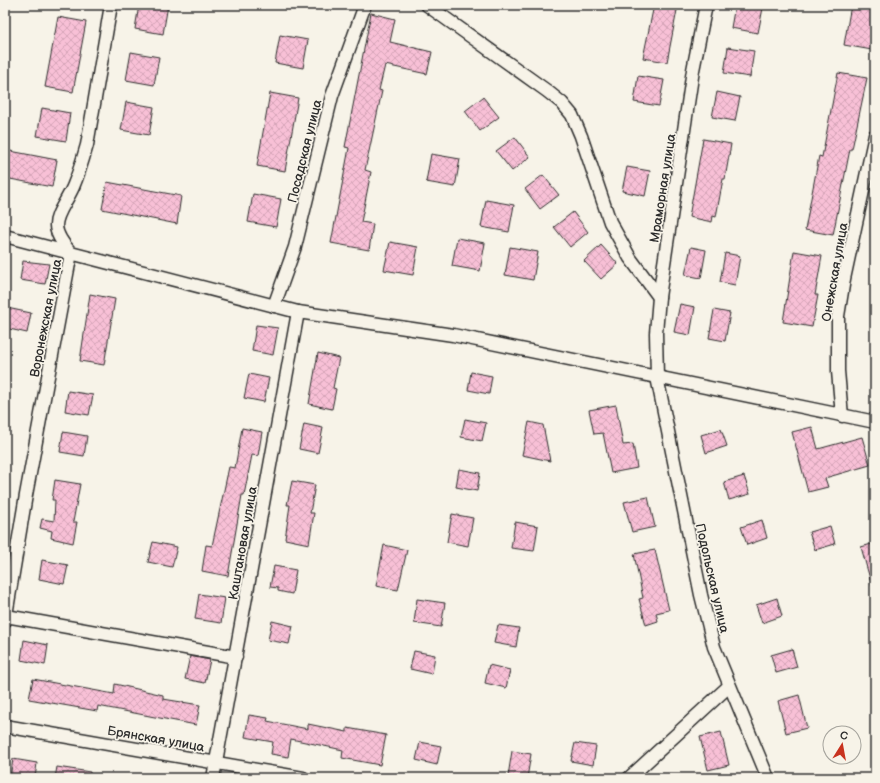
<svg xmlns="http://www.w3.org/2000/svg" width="880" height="783" font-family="'Balsamiq Sans',sans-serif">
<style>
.building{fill:url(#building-cross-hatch);stroke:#2b2b2b}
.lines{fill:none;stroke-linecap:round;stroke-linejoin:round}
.street-casing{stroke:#2b2b2b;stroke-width:15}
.street{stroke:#f7f3e8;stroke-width:12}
.labels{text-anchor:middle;stroke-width:3.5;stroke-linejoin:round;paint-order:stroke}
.street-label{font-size:13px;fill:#2b2b2b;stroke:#f7f3e8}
</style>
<defs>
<pattern id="building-cross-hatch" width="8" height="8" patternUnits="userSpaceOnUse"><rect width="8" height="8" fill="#f8c0d6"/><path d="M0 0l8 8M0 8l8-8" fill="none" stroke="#d5a5b8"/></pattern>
</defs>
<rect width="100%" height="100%" fill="#f7f3e8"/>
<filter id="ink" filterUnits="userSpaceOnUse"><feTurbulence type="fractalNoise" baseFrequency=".025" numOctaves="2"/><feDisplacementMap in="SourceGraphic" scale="8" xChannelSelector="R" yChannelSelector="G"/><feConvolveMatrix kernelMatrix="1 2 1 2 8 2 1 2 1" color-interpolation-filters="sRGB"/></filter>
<g filter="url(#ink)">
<g class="building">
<polygon points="139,5 168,5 163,34 135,29"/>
<polygon points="654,5 678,5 667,62 643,58"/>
<polygon points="735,5 763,8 758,33 731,28"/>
<polygon points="851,5 875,5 872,21 875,22 875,35 872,50 844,45"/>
<polygon points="371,13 395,19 390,42 432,52 427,74 385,65 379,90 382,91 365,170 371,172 361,222 373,224 369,250 331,243 349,148 345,147"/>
<polygon points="58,17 86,22 73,92 45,87"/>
<polygon points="280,35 308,40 303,68 275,63"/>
<polygon points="728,47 754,51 750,77 724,73"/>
<polygon points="131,52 159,57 154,85 126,80"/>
<polygon points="838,73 867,78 852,149 850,149 833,235 805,230 819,156 822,157"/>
<polygon points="638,76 664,80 659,106 634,102"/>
<polygon points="717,92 740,97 735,121 712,117"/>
<polygon points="270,93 298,98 285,171 257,166"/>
<polygon points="483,97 499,117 480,131 465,111"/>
<polygon points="126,102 154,107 149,135 121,130"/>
<polygon points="42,108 70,113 66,141 37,136"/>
<polygon points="515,137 530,157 512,171 496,151"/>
<polygon points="703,139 731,144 725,179 723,179 716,217 713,216 712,222 689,217"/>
<polygon points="5,150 57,160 52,187 5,178"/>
<polygon points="431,154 460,159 455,187 426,182"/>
<polygon points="627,167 650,171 645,196 622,191"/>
<polygon points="543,175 559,195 540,209 525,189"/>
<polygon points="107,182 181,196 177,224 102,209"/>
<polygon points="253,194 281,199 276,227 248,222"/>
<polygon points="486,200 514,205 509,232 481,227"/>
<polygon points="573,212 588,232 570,247 554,227"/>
<polygon points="457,238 485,243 480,271 452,266"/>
<polygon points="390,242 418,247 413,275 384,270"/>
<polygon points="601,245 618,264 601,279 584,261"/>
<polygon points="510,247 538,252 533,280 505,275"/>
<polygon points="691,247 706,250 701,278 685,275"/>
<polygon points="794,251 822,256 815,295 818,295 812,327 783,322"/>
<polygon points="725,253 740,256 735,285 720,282"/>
<polygon points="23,261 49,264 45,284 20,280"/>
<polygon points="90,294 115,299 104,365 80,361"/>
<polygon points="680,304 695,307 690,335 674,332"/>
<polygon points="7,308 31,313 27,333 5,328"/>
<polygon points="714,310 730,313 725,341 709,338"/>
<polygon points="256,325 278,328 273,355 252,351"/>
<polygon points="318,353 339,358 333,388 336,389 332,409 309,404"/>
<polygon points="471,372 492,376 489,394 468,390"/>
<polygon points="249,374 269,378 264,402 244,398"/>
<polygon points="68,391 93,395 89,415 65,411"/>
<polygon points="616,405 623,445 633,444 637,468 611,473 603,433 594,434 589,410"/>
<polygon points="465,419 486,423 482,441 461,437"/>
<polygon points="529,422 543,425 550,461 522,455"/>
<polygon points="304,424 323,428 318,453 299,449"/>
<polygon points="812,427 818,449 862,437 870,465 825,478 828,487 808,492 792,432"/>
<polygon points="242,428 262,432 258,456 252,455 244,495 242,495 228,576 202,571 206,545 212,546 229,467 235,468"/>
<polygon points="721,429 727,446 706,453 701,435"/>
<polygon points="63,432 87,436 84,456 60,452"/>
<polygon points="459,469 480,473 477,491 456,487"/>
<polygon points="744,476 750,494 729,500 724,482"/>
<polygon points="55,480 80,484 73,522 77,522 73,543 51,538 52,531 40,528 42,519 54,521 55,500 52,500"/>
<polygon points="292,481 315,485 310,513 314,513 309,544 285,539 290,505 287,505"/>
<polygon points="648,497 655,527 632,532 624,502"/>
<polygon points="452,514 473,518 468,546 447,542"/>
<polygon points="762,520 767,538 747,545 741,527"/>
<polygon points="515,522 538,526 534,551 511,548"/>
<polygon points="830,526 835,544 815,550 809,532"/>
<polygon points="153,542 177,547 172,567 148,562"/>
<polygon points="875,543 875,585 872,586 861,547"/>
<polygon points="384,545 407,550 398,590 376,586"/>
<polygon points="655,550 669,610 656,613 658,621 646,625 639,599 643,598 634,554"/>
<polygon points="42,560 68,565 64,584 39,579"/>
<polygon points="274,566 296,570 292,594 278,591 278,588 270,587"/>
<polygon points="199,594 225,598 221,623 195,619"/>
<polygon points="777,598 782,616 762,623 756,605"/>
<polygon points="417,599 445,603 441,627 414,623"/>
<polygon points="272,621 293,626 289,644 268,640"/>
<polygon points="498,625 519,628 516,647 494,643"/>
<polygon points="24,640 48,645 45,665 21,660"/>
<polygon points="792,649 797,667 776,673 771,655"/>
<polygon points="414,651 435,655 432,674 410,669"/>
<polygon points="190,656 210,660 205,683 185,679"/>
<polygon points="489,665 510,670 506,688 485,683"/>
<polygon points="33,679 114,694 115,684 163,695 163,699 200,705 196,725 98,706 97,711 29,699"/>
<polygon points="799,695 807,728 786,733 778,701"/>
<polygon points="249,715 268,718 267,721 308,729 308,724 347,732 347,728 386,735 380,765 342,758 343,750 291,739 288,757 271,754 273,742 245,737"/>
<polygon points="721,732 729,765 708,770 700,737"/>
<polygon points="420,742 441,746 437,765 416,760"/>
<polygon points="575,743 596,746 593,765 571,761"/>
<polygon points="512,751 531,754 527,778 508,776"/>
<polygon points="13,759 37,763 35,778 10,778"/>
<polygon points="57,767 90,772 90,778 55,778"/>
</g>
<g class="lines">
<g class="street-casing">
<g id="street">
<polyline points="427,5 547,91 562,103 572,115 581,136 610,222 630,258 659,297"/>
<polyline points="706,5 693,70 659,297 656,333 657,377 701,595 714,647 768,778"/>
<polyline points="5,236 298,312 453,335 875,422"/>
<polyline points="274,306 295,247 332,96 365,5"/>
<polyline points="842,416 838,371 838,316 844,279 875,135"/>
<polyline points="6,616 236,657"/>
<path d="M 5,621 L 26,495 L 71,253 C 44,223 59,217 73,187 C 79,173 83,159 87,145 L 111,5"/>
<polyline points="5,726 303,778"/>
<polyline points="213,778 298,312"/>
<polyline points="629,778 729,686"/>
</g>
</g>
<use href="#street" class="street"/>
</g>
</g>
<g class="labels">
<g class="street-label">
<text transform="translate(304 151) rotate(-76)" y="5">Посадская улица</text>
<text transform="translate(662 188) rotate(-81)" y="5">Мраморная улица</text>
<text transform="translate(834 272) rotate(-80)" y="5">Онежская улица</text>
<text transform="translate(45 318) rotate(-79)" y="5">Воронежская улица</text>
<text transform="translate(242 543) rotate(-80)" y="5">Каштановая улица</text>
<text transform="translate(713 578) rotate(77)" y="5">Подольская улица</text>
<text transform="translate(156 738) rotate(10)" y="5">Брянская улица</text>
</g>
</g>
<rect width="880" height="783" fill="none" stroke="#f7f3e8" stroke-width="20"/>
<rect x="10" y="10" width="860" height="763" fill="none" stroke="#2b2b2b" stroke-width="1.5" filter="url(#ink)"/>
<g transform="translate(842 745) rotate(11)"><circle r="19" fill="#f7f3e8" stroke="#a5a39c"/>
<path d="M0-3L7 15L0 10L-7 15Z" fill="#c8321e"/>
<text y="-6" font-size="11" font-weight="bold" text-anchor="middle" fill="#2b2b2b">С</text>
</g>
</svg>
